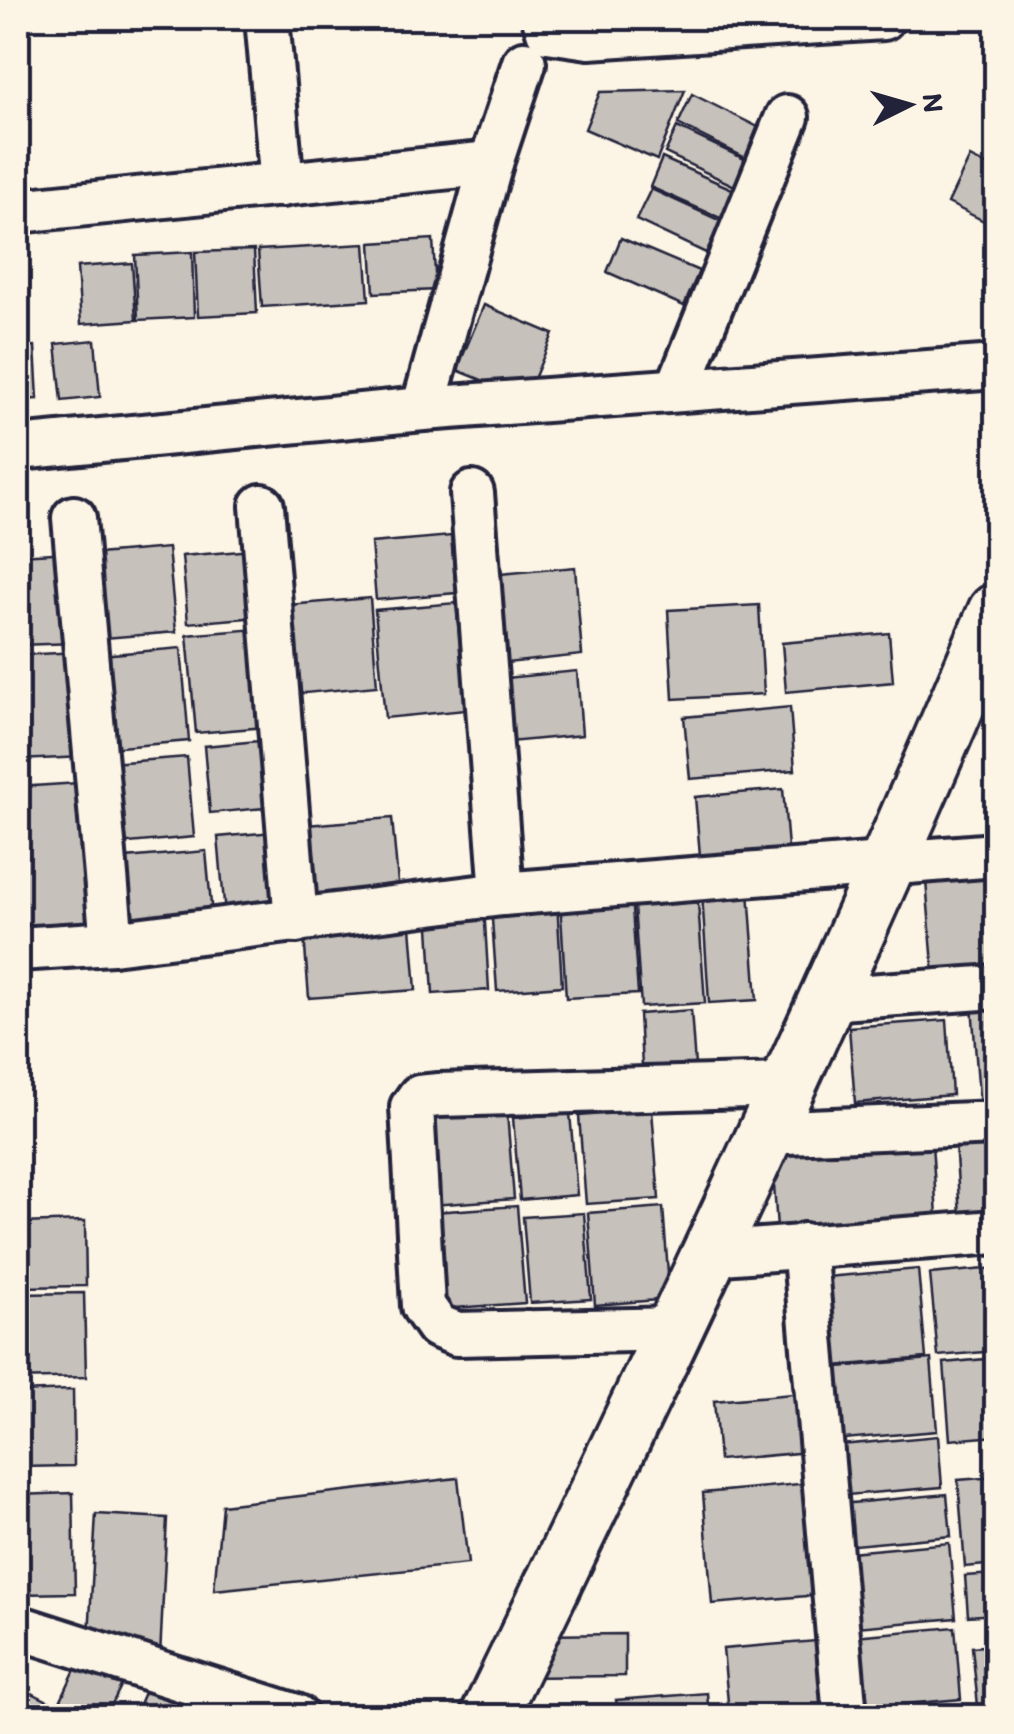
<svg xmlns="http://www.w3.org/2000/svg" width="1014" height="1734" font-family="Itim,sans-serif">
<style>
.building{fill:#c6c1bb;stroke:#22223b;stroke-width:2.5}
.lines{fill:none;stroke-linecap:round;stroke-linejoin:round}
.street-casing{stroke:#22223b;stroke-width:50}
.secondary-casing{stroke:#22223b;stroke-width:62}
.street{stroke:#fcf5e5;stroke-width:42}
.secondary{stroke:#fcf5e5;stroke-width:55}
</style>
<rect width="100%" height="100%" fill="#fcf5e5"/>
<filter id="ink" filterUnits="userSpaceOnUse"><feTurbulence type="fractalNoise" baseFrequency=".01" numOctaves="2"/><feDisplacementMap in="SourceGraphic" scale="20" xChannelSelector="R" yChannelSelector="G"/><feConvolveMatrix kernelMatrix="1 2 1 2 8 2 1 2 1" color-interpolation-filters="sRGB"/></filter>
<g filter="url(#ink)">
<g class="building">
<polygon points="685,90 657,160 585,129 600,92"/>
<polygon points="692,94 766,131 752,161 678,124"/>
<polygon points="677,127 755,164 743,190 665,153"/>
<polygon points="970,157 996,170 996,227 948,203"/>
<polygon points="662,158 739,192 727,221 650,187"/>
<polygon points="651,189 721,221 706,253 636,220"/>
<polygon points="621,238 699,271 684,306 607,272"/>
<polygon points="433,239 436,290 374,293 371,243"/>
<polygon points="365,244 369,300 262,307 258,250"/>
<polygon points="254,250 257,313 198,316 195,252"/>
<polygon points="192,252 194,317 138,320 135,255"/>
<polygon points="132,263 136,320 81,324 77,267"/>
<polygon points="484,305 553,334 526,398 457,370"/>
<polygon points="95,340 100,397 62,401 56,344"/>
<polygon points="35,346 38,399 18,400 18,347"/>
<polygon points="451,536 456,593 376,600 371,543"/>
<polygon points="168,548 176,632 93,639 86,555"/>
<polygon points="252,550 258,617 188,623 182,556"/>
<polygon points="71,552 75,643 18,645 18,555"/>
<polygon points="575,567 582,655 497,664 490,575"/>
<polygon points="370,598 377,686 285,695 277,606"/>
<polygon points="456,603 466,710 385,718 375,610"/>
<polygon points="759,605 764,694 673,699 668,610"/>
<polygon points="256,629 265,727 196,733 187,635"/>
<polygon points="889,633 893,682 786,692 782,643"/>
<polygon points="181,648 189,741 109,748 101,655"/>
<polygon points="79,652 84,757 18,760 18,655"/>
<polygon points="577,671 582,735 499,743 494,679"/>
<polygon points="790,707 795,770 690,779 684,717"/>
<polygon points="271,740 276,807 210,813 204,746"/>
<polygon points="187,757 194,837 118,844 111,763"/>
<polygon points="94,782 102,920 18,926 18,787"/>
<polygon points="783,789 789,859 701,867 695,797"/>
<polygon points="392,818 399,894 300,902 294,826"/>
<polygon points="284,831 292,919 226,925 218,837"/>
<polygon points="206,851 213,926 121,934 114,859"/>
<polygon points="991,876 996,972 934,977 926,881"/>
<polygon points="749,891 757,1000 709,1003 702,894"/>
<polygon points="631,894 638,994 566,998 560,898"/>
<polygon points="557,901 562,986 497,991 491,905"/>
<polygon points="698,902 705,1003 641,1007 634,905"/>
<polygon points="484,906 489,990 433,994 428,910"/>
<polygon points="410,914 416,990 309,998 303,922"/>
<polygon points="996,1004 996,1109 980,1110 972,1005"/>
<polygon points="691,1010 696,1080 643,1084 639,1014"/>
<polygon points="947,1020 952,1095 855,1103 849,1027"/>
<polygon points="652,1110 659,1199 586,1204 579,1116"/>
<polygon points="507,1113 514,1199 432,1205 425,1119"/>
<polygon points="570,1113 577,1195 520,1200 513,1118"/>
<polygon points="996,1138 996,1213 960,1216 955,1141"/>
<polygon points="932,1144 937,1216 777,1228 772,1156"/>
<polygon points="517,1206 525,1303 440,1309 433,1212"/>
<polygon points="663,1207 670,1299 595,1305 588,1213"/>
<polygon points="584,1213 591,1299 530,1303 523,1217"/>
<polygon points="85,1221 86,1286 18,1287 18,1223"/>
<polygon points="996,1268 996,1351 938,1356 930,1274"/>
<polygon points="918,1269 926,1358 823,1367 815,1278"/>
<polygon points="84,1293 86,1377 18,1379 18,1294"/>
<polygon points="996,1358 996,1436 950,1440 944,1363"/>
<polygon points="931,1359 937,1431 832,1440 826,1368"/>
<polygon points="73,1390 74,1466 18,1467 18,1392"/>
<polygon points="803,1393 808,1452 719,1460 714,1401"/>
<polygon points="938,1436 942,1487 835,1496 830,1446"/>
<polygon points="996,1477 996,1564 965,1567 958,1480"/>
<polygon points="458,1478 468,1564 214,1590 222,1505"/>
<polygon points="820,1482 830,1594 712,1604 703,1493"/>
<polygon points="73,1493 75,1593 18,1594 18,1495"/>
<polygon points="947,1494 951,1536 844,1546 841,1504"/>
<polygon points="96,1514 167,1518 160,1656 89,1636"/>
<polygon points="949,1543 956,1618 846,1628 839,1553"/>
<polygon points="996,1574 996,1614 968,1616 965,1576"/>
<polygon points="955,1627 961,1699 849,1709 843,1637"/>
<polygon points="625,1634 625,1676 522,1677 537,1635"/>
<polygon points="828,1640 833,1704 729,1713 723,1649"/>
<polygon points="996,1645 996,1716 979,1716 972,1647"/>
<polygon points="79,1661 123,1682 106,1716 18,1716 18,1686 58,1706"/>
<polygon points="145,1690 186,1707 182,1716 134,1716"/>
<polygon points="707,1693 709,1716 618,1716 616,1700"/>
<polygon points="959,1706 960,1716 845,1716"/>
</g>
<g class="lines">
<g class="street-casing">
<g id="street">
<polyline points="267,18 282,185"/>
<polyline points="544,18 548,31 589,37 883,18"/>
<polyline points="18,211 491,163"/>
<polyline points="678,388 787,117"/>
<polyline points="423,409 491,163 524,63"/>
<polyline points="18,448 423,409 996,367"/>
<polyline points="472,493 502,894"/>
<polyline points="262,506 296,921"/>
<polyline points="74,518 112,943"/>
<polyline points="18,949 112,943 502,894 996,855"/>
<polyline points="825,999 996,987"/>
<polyline points="763,1133 996,1123"/>
<polyline points="804,1245 845,1716"/>
<polyline points="709,1254 996,1232"/>
<polyline points="678,1329 457,1334 437,1326 423,1306 412,1107 419,1097 439,1095 784,1085"/>
<polyline points="18,1627 296,1716"/>
</g>
</g>
<g class="secondary-casing">
<path id="secondary" d="M 489,1716 C 666,1352 839,985 996,612"/>
</g>
<use href="#street" class="street"/>
<use href="#secondary" class="secondary"/>
</g>
</g>
<rect width="1014" height="1734" fill="none" stroke="#fcf5e5" stroke-width="60"/>
<rect x="30" y="30" width="954" height="1674" fill="none" stroke="#22223b" stroke-width="4" filter="url(#ink)"/>
<g transform="translate(909 105) rotate(85)" stroke="#fcf5e5" stroke-width="8" paint-order="stroke">
<path d="M0-8L18 38L0 25L-18 38Z" fill="#22223b"/>
<text y="-15" font-size="28" font-weight="bold" text-anchor="middle" fill="#22223b">N</text>
</g>
</svg>
